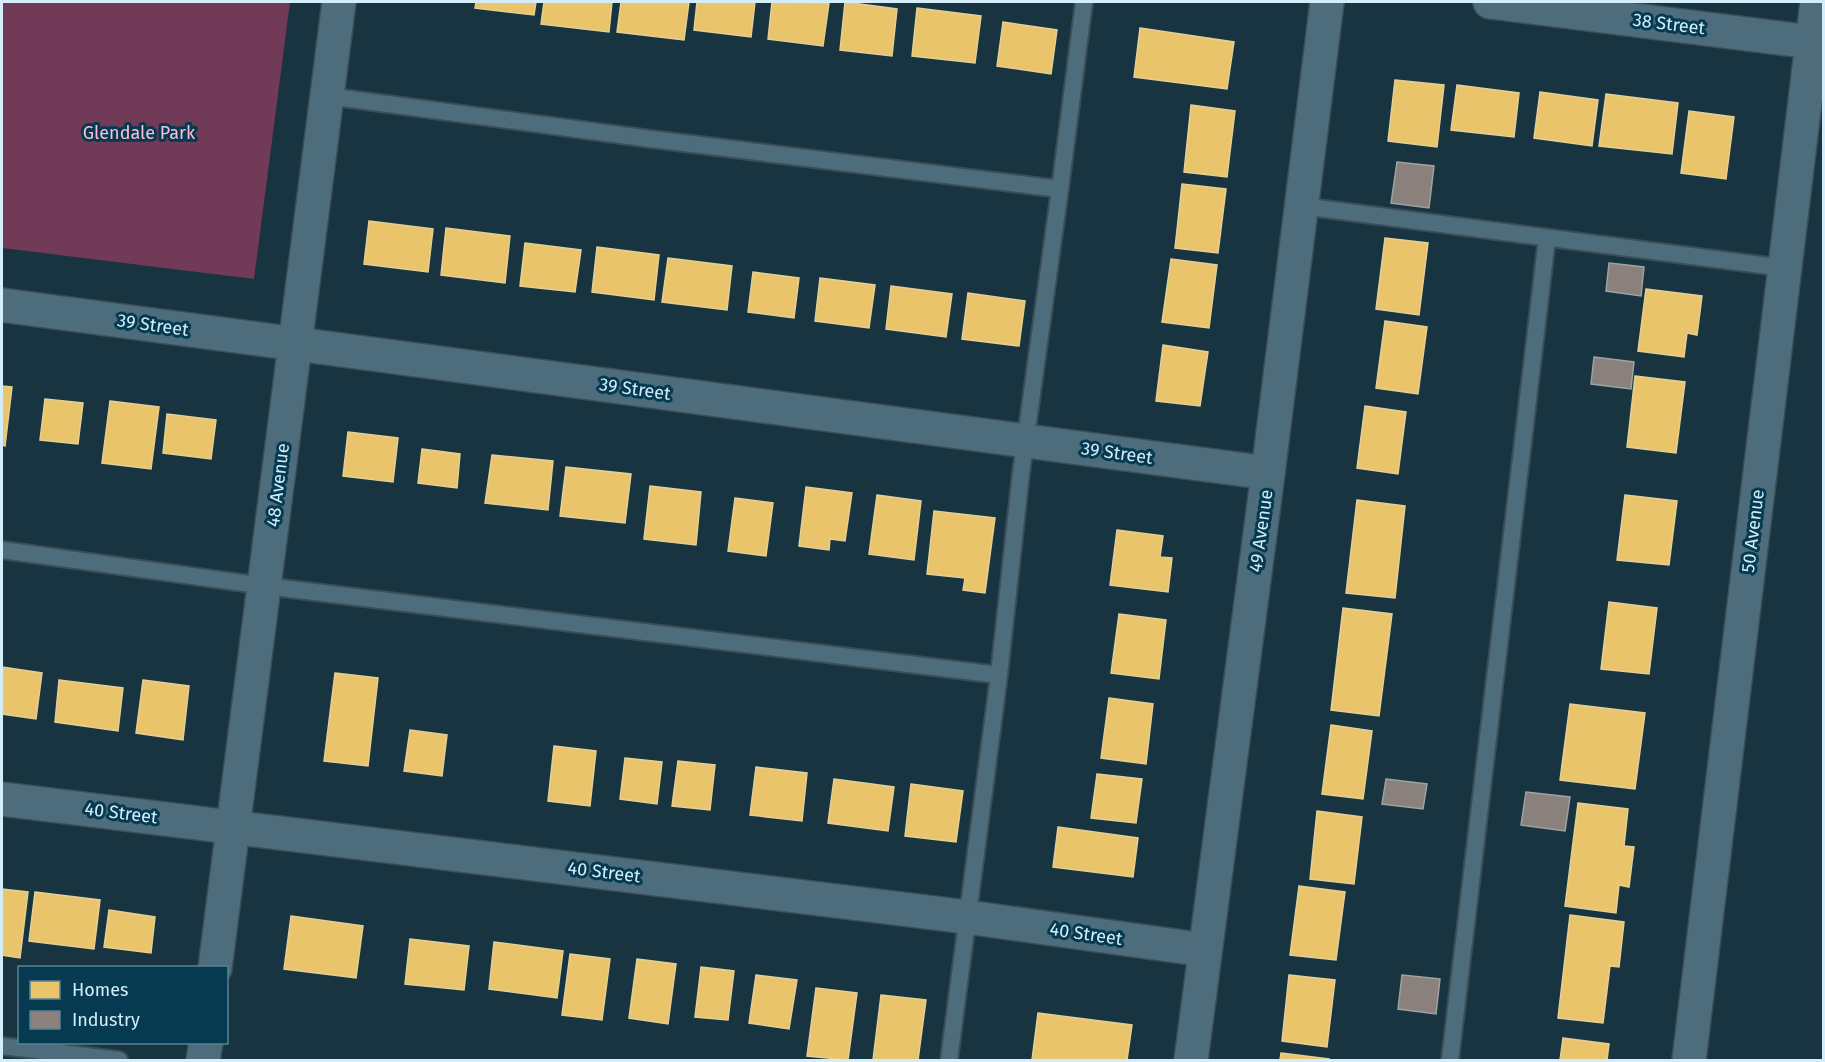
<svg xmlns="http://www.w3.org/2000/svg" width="1825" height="1062" font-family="'Fira Sans',sans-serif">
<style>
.green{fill:#713a56}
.homes{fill:#e9c46a;stroke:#e3d096;stroke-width:1.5}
.industry{fill:#8a817c;stroke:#a0a1a2;stroke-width:1.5}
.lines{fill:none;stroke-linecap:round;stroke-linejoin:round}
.service-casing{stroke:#3a4e57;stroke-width:20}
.minor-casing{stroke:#3a4e57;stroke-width:36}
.tertiary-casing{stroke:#3a4e57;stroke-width:36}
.service{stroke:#4e6d7c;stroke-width:16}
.minor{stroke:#4e6d7c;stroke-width:33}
.tertiary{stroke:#4e6d7c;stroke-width:33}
.labels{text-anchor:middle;stroke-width:6;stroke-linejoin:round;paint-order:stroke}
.street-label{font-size:18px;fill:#d4edfb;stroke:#063a51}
.park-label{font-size:18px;fill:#ffbed8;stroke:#063a51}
</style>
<rect width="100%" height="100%" fill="#173440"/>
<polygon class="green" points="2,2 290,2 254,279 2,248"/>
<g class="homes">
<polygon points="476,2 536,2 534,15 475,8"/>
<polygon points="544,2 612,2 609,32 541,24"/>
<polygon points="621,2 689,2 684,40 617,32"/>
<polygon points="697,2 755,2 751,37 694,30"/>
<polygon points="772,2 829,3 823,46 768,39"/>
<polygon points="845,2 897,9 892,56 840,50"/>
<polygon points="917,8 981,16 975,63 912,56"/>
<polygon points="1003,22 1057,30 1051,74 997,66"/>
<polygon points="1140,28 1234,42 1227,89 1134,77"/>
<polygon points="1395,80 1444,85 1437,147 1388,141"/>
<polygon points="1457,85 1519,93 1514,137 1451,130"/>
<polygon points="1540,92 1598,100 1592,146 1534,138"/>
<polygon points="1606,94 1678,103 1672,154 1599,146"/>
<polygon points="1191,105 1235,111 1227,177 1184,172"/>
<polygon points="1689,111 1734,117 1726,179 1681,173"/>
<polygon points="1182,184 1226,189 1218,253 1175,248"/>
<polygon points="369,221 433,229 428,272 364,264"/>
<polygon points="446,228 510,236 505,283 441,275"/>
<polygon points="1385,238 1428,243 1419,315 1376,309"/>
<polygon points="525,243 581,250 575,292 520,286"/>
<polygon points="597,247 659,255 654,300 592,292"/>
<polygon points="668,258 732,266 727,310 662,302"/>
<polygon points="1171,259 1217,265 1209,328 1162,322"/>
<polygon points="753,272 799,278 794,318 748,312"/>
<polygon points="820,278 875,285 869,328 815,321"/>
<polygon points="891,286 952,294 946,337 886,329"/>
<polygon points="1646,289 1702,296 1697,335 1687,333 1684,357 1638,351"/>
<polygon points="968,293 1025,301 1019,346 962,339"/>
<polygon points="1385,321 1427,327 1418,394 1376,388"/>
<polygon points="1163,345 1208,352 1200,406 1156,401"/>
<polygon points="1635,376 1685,382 1676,453 1627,447"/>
<polygon points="2,386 12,387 5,446 2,445"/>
<polygon points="45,399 83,403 78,444 40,440"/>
<polygon points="110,401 159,407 151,469 102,463"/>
<polygon points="1365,406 1406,412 1398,474 1357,468"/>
<polygon points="167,414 216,420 211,459 163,453"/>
<polygon points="348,432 398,438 393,482 343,476"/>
<polygon points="422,449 460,454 457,488 418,483"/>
<polygon points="492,455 553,461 548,510 485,503"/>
<polygon points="566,467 631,474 625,523 560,516"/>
<polygon points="650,486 701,492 696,545 644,539"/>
<polygon points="806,487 852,493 845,541 830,539 829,550 799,546"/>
<polygon points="877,495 921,501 914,560 869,554"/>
<polygon points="1625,495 1677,501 1669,565 1617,560"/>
<polygon points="735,498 773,503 766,556 728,551"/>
<polygon points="1357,500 1405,506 1395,598 1346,593"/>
<polygon points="934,511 995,518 985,593 963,590 965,578 927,574"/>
<polygon points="1117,530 1163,536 1160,557 1172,558 1168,592 1110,585"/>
<polygon points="1609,602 1657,608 1649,674 1601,669"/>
<polygon points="1343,608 1392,614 1379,716 1331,710"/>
<polygon points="1119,614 1166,620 1159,679 1111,673"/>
<polygon points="2,667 42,673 36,719 2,714"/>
<polygon points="335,673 378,678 368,766 324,761"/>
<polygon points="59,680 123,688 118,731 55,722"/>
<polygon points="143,680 189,686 183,740 136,733"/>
<polygon points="1109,698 1153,704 1146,764 1101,758"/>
<polygon points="1570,704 1645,713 1635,789 1560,780"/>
<polygon points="1331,725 1372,731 1363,799 1322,794"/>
<polygon points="410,730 447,735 442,776 404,771"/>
<polygon points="554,746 596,751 590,806 548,801"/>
<polygon points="625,758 662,762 657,804 620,799"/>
<polygon points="678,761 715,765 710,810 672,806"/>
<polygon points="756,767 807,773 802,821 750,815"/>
<polygon points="1097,774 1142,779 1136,823 1091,818"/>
<polygon points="834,779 894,787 888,831 828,823"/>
<polygon points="911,784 963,791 956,842 905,836"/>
<polygon points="1578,803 1628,809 1624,846 1634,847 1629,887 1619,885 1616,913 1565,906"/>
<polygon points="1317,811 1362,817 1354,884 1310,879"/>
<polygon points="1058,827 1138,838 1133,877 1053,867"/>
<polygon points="1299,886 1345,892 1336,960 1290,955"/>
<polygon points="2,889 28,892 20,958 2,955"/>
<polygon points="35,892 100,900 94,949 29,941"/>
<polygon points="109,910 155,917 151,953 104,947"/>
<polygon points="1570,915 1624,922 1619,967 1610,966 1603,1023 1558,1018"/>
<polygon points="291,916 363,926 356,978 284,969"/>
<polygon points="410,939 469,946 464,990 405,984"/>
<polygon points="494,942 563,951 557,998 489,989"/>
<polygon points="570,954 610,959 602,1020 562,1015"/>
<polygon points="637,959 676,964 668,1024 629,1018"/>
<polygon points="701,967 734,971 728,1020 695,1017"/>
<polygon points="756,975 797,980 789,1029 749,1023"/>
<polygon points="1289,975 1335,980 1327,1047 1282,1041"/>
<polygon points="816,988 857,993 848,1060 807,1056"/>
<polygon points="881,995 926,1000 918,1060 873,1060"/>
<polygon points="1038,1013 1132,1025 1127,1060 1032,1060"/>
<polygon points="1563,1038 1609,1044 1607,1060 1560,1060"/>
<polygon points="1281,1053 1329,1059 1329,1060 1280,1060"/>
</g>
<g class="industry">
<polygon points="1397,162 1434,166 1429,208 1391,203"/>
<polygon points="1609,263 1644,267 1641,296 1606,291"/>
<polygon points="1594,357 1634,362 1631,389 1591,384"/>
<polygon points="1386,779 1427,784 1423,809 1382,804"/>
<polygon points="1526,792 1570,797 1565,831 1521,825"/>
<polygon points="1402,975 1440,979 1436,1014 1398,1009"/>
</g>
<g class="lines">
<g class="service-casing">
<g id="service">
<polyline points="327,96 651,139 1060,189 1021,473 999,675 949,1060"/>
<polyline points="1060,189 1084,2"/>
<polyline points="1301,206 1785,268"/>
<polyline points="2,550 265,586 999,675"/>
<polyline points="2,1046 119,1060"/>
<polyline points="1450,1060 1547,238"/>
</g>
</g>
<g class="minor-casing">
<g id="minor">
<polyline points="1490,2 1812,42"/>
<polyline points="2,305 1268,473"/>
<polyline points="2,799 967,917 1205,950"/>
<polyline points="215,968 339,2"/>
<polyline points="203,1060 206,1042"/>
<polyline points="1689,1060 1817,2"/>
</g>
</g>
<g class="tertiary-casing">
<polyline id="tertiary" points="1191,1060 1268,473 1327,2"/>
</g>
<use href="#service" class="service"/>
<use href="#minor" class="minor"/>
<use href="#tertiary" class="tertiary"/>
</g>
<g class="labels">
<g class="street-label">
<text transform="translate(1669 24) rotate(7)" y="6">38 Street</text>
<text transform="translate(153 325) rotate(8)" y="6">39 Street</text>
<text transform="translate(635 389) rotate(8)" y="6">39 Street</text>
<text transform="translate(1117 453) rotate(8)" y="6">39 Street</text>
<text transform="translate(278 485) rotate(-83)" y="6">48 Avenue</text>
<text transform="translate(1261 531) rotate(-82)" y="6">49 Avenue</text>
<text transform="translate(1753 531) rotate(-83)" y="6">50 Avenue</text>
<text transform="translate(121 813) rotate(7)" y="6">40 Street</text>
<text transform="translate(604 872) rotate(7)" y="6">40 Street</text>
<text transform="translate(1086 934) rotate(8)" y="6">40 Street</text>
</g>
<g class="park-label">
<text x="139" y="139">Glendale Park</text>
</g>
</g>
<rect width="1825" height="1062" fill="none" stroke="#d4edfb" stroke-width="6"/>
<rect x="18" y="966" width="210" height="78" fill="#063a51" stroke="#588295" stroke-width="1.5"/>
<rect x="30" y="981" width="30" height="18" fill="#e9c46a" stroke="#588295" stroke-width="1.5"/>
<text x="72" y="996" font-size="18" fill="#d4edfb">Homes</text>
<rect x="30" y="1011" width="30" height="18" fill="#8a817c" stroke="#588295" stroke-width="1.5"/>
<text x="72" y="1026" font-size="18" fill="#d4edfb">Industry</text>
</svg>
